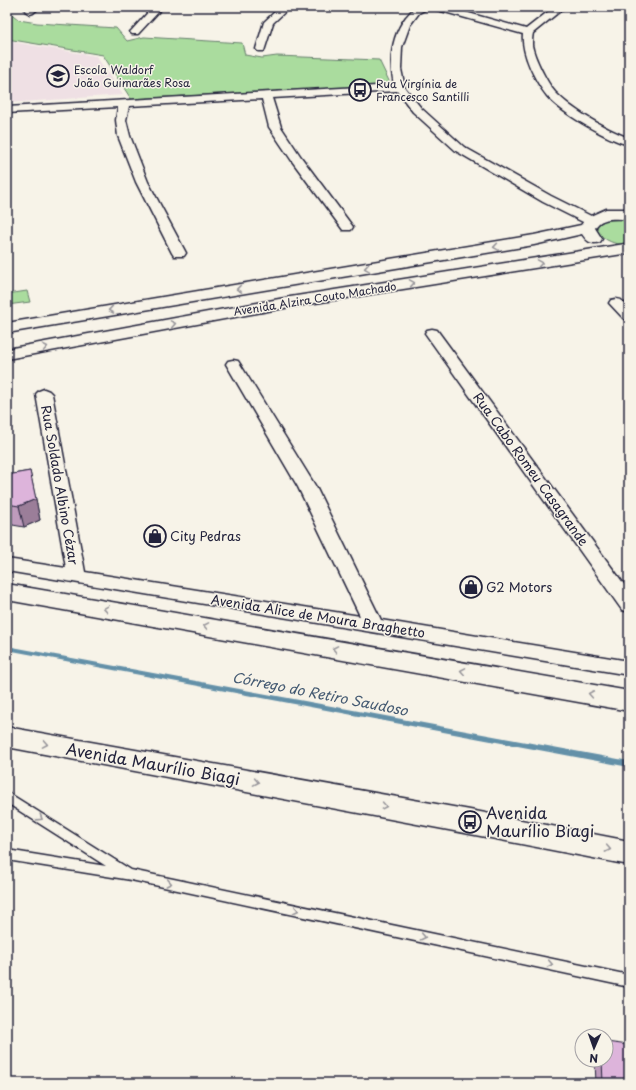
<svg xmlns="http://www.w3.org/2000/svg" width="636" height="1090" font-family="'Playpen Sans',sans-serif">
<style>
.built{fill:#efe0e4}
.green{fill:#aadc9e;stroke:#667f6c}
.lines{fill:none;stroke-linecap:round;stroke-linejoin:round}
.stream{fill:#6390a8;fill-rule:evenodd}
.service-casing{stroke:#22223b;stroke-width:3}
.minor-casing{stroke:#22223b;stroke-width:3}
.tertiary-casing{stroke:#22223b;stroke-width:3}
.primary-casing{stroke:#22223b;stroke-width:3}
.service{fill:#f7f3e8;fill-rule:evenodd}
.minor{fill:#f7f3e8;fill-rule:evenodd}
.tertiary{fill:#f7f3e8;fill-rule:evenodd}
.primary{fill:#f7f3e8;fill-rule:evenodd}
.wall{fill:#be9bbc;stroke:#22223b}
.shaded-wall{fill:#9b7e99;stroke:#22223b}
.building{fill:#ddb4db;stroke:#22223b}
.oneway{stroke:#97959a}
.labels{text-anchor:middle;stroke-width:3;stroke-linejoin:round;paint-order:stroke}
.far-poi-label{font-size:11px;fill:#22223b;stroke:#f7f3e8;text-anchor:start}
.far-street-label{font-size:11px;fill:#22223b;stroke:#f7f3e8}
.street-label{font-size:13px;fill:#22223b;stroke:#f7f3e8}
.poi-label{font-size:13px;fill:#22223b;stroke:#f7f3e8;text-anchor:start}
.water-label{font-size:14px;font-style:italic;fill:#435971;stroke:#f7f3e8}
.near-street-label{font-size:16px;fill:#22223b;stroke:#f7f3e8}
.near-poi-label{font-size:16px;fill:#22223b;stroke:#f7f3e8;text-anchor:start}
</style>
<rect width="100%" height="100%" fill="#f7f3e8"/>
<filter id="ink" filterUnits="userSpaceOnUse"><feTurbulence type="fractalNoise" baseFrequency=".025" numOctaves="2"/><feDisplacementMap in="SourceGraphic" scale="8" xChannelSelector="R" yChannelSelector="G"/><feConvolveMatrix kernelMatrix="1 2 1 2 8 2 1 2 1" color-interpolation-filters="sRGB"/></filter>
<g filter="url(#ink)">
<polygon class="built" points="7,41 96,56 123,95 7,103"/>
<g class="green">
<polygon points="7,10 19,20 37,23 116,28 127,41 144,37 242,43 245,55 262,58 277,56 379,60 391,85 131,99 103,55 7,39"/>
<path d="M 629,217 L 629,246 C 616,244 604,242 597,230 L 598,225 C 608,217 617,218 629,217 Z"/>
<polygon points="27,291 30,302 7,305 7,294"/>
</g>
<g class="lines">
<polygon class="stream" points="7,646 629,761 629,767 7,650"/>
<g class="service-casing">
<polygon id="service" points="7,792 131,870 629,975 629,987 131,880 7,860 7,850 106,866 7,803"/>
</g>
<g class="minor-casing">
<g id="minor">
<polygon points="29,7 40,7 33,13 30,14 25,11"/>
<polygon points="153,7 163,7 138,34 132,34 130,32 132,30"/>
<polygon points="280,7 290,7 273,23 264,51 258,51 256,49 264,22"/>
<path d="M 417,7 L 430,7 L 419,13 L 410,25 L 402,47 L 401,69 L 405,88 L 421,108 L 464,147 L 551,196 L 595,218 L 597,221 L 595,224 L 587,224 L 543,202 L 456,151 L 413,112 L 397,91 L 272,98 L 281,127 L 301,157 L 353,227 L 351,230 L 343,230 L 292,161 L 269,127 L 262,99 L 129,106 L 126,120 L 130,136 L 148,182 L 186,253 L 184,256 L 174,256 L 172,253 L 136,182 L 118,136 L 116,120 L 118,107 L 7,113 L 7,107 L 394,85 C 389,61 391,37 406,17 C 410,13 412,9 417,7 Z"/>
<path d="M 432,7 L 447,7 L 526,29 L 554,7 L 565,7 L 533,33 C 532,37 532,41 532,45 C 534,57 547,83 555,92 C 573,111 606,129 629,138 L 629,145 C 608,140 561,113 547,96 C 535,81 521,53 523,34 L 434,9 Z"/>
<polygon points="616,299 621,300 629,308 629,320 624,319 609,303 611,300"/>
<polygon points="432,329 437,330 629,591 629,612 622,610 425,333 427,330"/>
<polygon points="233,360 238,361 240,364 316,487 381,620 629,661 629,675 7,571 7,559 66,568 36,394 39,391 44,389 49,391 52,394 85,572 360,616 298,487 226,364 228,361"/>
</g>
</g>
<g class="tertiary-casing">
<g id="tertiary">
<path d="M 606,209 L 629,209 L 629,219 C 617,219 601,216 595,228 L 602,239 L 600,242 C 590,245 587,241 582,234 L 534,245 L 7,333 L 7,323 L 534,235 L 581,225 L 586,218 Z"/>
<polygon points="625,244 629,245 629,253 290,307 7,359 7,349 290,297"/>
</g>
</g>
<g class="primary-casing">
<g id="primary">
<polygon points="7,584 629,691 629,711 7,600"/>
<polygon points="7,727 470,810 629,841 629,865 470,834 7,747"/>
</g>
</g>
<use href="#service" class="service"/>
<use href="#minor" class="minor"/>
<use href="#tertiary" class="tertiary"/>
<use href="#primary" class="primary"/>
</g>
<g class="wall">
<polygon points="30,471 40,520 24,527 7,524 7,475"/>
<polygon points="596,1060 606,1060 629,1083 596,1083 595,1062"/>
</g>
<polygon class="shaded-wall" points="36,499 40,520 24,527 19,506"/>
<g class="building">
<polygon points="30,471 36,499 19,506 7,504 7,475"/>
<polygon points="606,1042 629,1045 629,1083 603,1083 602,1060 606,1060"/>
</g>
<defs><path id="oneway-chevron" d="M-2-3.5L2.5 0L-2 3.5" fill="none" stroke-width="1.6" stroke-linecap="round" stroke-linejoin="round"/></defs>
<g class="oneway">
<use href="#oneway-chevron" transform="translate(496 247) rotate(171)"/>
<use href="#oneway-chevron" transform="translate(540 263) rotate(-9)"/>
<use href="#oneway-chevron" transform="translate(367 268) rotate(171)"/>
<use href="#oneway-chevron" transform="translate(412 283) rotate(-9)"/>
<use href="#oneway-chevron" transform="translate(239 289) rotate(171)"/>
<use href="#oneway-chevron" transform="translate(111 310) rotate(171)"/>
<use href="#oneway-chevron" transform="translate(173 324) rotate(-10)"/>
<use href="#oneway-chevron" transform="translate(45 347) rotate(-10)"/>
<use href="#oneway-chevron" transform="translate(106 609) rotate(-171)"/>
<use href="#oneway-chevron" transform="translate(206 626) rotate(-170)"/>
<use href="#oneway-chevron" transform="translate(335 649) rotate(-170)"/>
<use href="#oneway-chevron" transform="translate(463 671) rotate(-170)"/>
<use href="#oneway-chevron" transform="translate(591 694) rotate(-170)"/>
<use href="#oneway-chevron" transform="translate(45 744) rotate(10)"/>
<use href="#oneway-chevron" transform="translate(256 782) rotate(10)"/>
<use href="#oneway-chevron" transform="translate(384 806) rotate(10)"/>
<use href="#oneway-chevron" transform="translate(40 818) rotate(32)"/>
<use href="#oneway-chevron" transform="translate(608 849) rotate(11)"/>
<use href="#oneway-chevron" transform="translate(169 883) rotate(12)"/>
<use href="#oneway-chevron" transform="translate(296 910) rotate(12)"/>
<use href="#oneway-chevron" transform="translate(423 937) rotate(12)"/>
<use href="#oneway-chevron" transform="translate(550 964) rotate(12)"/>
</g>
</g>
<defs>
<g id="school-ring" transform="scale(1.15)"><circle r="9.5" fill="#f7f3e8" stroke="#22223b" stroke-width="1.5"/><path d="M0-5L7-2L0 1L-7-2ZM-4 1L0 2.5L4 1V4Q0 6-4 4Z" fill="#22223b"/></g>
<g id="bus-ring" transform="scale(1.15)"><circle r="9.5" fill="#f7f3e8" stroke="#22223b" stroke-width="1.5"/><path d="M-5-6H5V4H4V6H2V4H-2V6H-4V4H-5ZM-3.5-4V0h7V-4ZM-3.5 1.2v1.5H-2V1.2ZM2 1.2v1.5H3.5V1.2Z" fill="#22223b"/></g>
<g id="shop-ring" transform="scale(1.15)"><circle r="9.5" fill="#f7f3e8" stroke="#22223b" stroke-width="1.5"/><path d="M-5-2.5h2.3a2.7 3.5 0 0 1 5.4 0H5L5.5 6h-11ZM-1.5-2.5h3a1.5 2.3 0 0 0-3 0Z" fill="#22223b"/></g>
</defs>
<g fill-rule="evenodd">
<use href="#school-ring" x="58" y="76"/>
<use href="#bus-ring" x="360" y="90"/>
<use href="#shop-ring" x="155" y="536"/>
<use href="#shop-ring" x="471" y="587"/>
<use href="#bus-ring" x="470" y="822"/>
</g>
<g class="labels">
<g class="far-poi-label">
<text x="74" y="74">Escola Waldorf<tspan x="74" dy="13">João Guimarães Rosa</tspan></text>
<text x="376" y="88">Rua Virgínia de<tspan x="376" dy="13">Francesco Santilli</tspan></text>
</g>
<g class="far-street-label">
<text transform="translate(315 299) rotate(-9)" y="4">Avenida Alzira Couto Machado</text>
</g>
<g class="street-label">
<text transform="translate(531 469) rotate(54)" y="5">Rua Cabo Romeu Casagrande</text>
<text transform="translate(60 485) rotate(80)" y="5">Rua Soldado Albino Cézar</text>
<text transform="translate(318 616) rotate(9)" y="5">Avenida Alice de Moura Braghetto</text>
</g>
<g class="poi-label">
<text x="170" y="541">City Pedras</text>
<text x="486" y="592">G2 Motors</text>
</g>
<g class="water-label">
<text transform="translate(320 694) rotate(11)" y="5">Córrego do Retiro Saudoso</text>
</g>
<g class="near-street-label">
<text transform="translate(153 764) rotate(10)" y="6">Avenida Maurílio Biagi</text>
</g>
<g class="near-poi-label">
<text x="486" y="819">Avenida<tspan x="486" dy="18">Maurílio Biagi</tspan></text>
</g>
</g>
<rect width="636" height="1090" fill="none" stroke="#f7f3e8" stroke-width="24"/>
<rect x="12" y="12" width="612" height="1066" fill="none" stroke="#22223b" stroke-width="1.5" filter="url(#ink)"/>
<g transform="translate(594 1048) rotate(182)"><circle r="19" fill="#f7f3e8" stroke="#a29fa3"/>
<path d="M0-3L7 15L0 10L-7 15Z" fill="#22223b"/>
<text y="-6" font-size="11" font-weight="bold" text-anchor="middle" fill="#22223b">N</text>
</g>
</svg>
